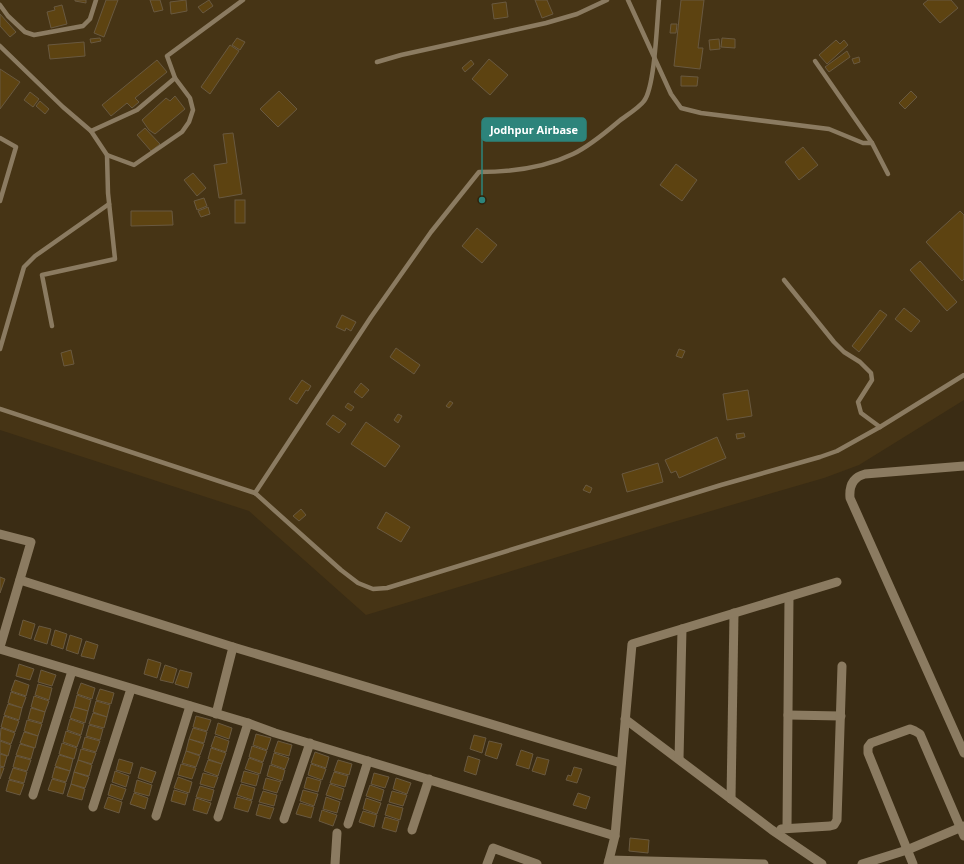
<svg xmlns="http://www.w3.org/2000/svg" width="964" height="864" font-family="'Open Sans',sans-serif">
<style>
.built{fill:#463415}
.building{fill:#5d4311;stroke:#695940}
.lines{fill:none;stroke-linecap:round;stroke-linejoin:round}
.service{stroke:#8b7b61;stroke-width:4.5}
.minor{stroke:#8b7b61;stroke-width:9}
.leader{fill:none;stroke:#2d847b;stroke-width:1.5}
.callout-dot{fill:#2d847b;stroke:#30220a;stroke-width:1.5}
.callout{fill:#2d847b;stroke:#2d847b;stroke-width:1.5}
.callout-label{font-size:11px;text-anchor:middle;font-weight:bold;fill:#fff}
</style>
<rect width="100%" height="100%" fill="#3a2c14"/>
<polygon class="built" points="0,0 964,0 964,400 859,465 824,478 670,523 366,615 249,511 0,430"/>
<g class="building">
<polygon points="75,0 86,0 86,3 75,1"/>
<polygon points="106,0 118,0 104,37 94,33"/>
<polygon points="150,0 160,0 163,10 154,12"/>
<polygon points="186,0 187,11 171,14 170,2"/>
<polygon points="209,0 213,6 203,13 198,7"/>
<polygon points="535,0 547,0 553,14 542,18"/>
<polygon points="681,0 704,0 698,48 703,48 700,69 674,66"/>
<polygon points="928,0 951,0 958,8 940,23 923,4"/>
<polygon points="506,2 508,17 494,19 492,4"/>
<polygon points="62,5 67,24 51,28 47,12 55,10 54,7"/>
<polygon points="0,14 16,32 10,37 0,26"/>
<polygon points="671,24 677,24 676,33 670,33"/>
<polygon points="100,38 101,41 91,43 90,39"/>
<polygon points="237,38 245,42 240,50 232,45"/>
<polygon points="722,38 735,39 735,48 721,47"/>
<polygon points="719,39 720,49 710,50 709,40"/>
<polygon points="836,40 840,44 844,40 848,45 827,64 819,55"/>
<polygon points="84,42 85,56 50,59 48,45"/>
<polygon points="230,45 239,51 210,94 201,87"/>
<polygon points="847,51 850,57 829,72 825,67"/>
<polygon points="859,57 860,62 854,64 852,59"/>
<polygon points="489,59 508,75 490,95 472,79"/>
<polygon points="157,60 167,72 135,98 139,102 132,108 127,103 111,116 102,105"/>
<polygon points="471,60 474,64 465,72 462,68"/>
<polygon points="0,69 20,82 0,109"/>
<polygon points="681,76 698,77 697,86 681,86"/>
<polygon points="279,91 297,109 278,127 260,109"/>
<polygon points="911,91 917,97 905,109 899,103"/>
<polygon points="30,92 39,99 33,107 24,100"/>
<polygon points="175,96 185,109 155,134 149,130 142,120 166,98 170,101"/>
<polygon points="40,101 49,109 45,114 36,106"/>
<polygon points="145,128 160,144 151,151 137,135"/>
<polygon points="233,133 242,194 219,198 214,165 227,163 223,134"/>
<polygon points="803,147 818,165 799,180 785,162"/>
<polygon points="676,164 697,180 682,201 660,185"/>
<polygon points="193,173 206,188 197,196 184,180"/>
<polygon points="204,198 207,206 197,210 194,201"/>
<rect x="235" y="200" width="10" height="23"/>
<polygon points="208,207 210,214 201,217 198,211"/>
<polygon points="131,211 172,211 173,225 131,226"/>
<polygon points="960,211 964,215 964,279 962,281 926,242"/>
<polygon points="477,228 497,245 482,263 462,246"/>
<polygon points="920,261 957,302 947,311 910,270"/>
<polygon points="904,308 920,321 911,332 895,319"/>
<polygon points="880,310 887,315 859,352 852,346"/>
<polygon points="342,315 356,322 351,331 346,328 345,331 336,327"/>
<polygon points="396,348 420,365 414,374 390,357"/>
<polygon points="679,349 685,351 682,358 676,356"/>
<polygon points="71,350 74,364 64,366 61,353"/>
<polygon points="302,380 311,386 308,391 306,390 297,404 289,399"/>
<polygon points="361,383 369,390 362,398 354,392"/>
<polygon points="748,390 752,416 727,420 723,394"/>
<polygon points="450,401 453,403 449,408 446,406"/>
<polygon points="348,403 354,407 351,411 345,407"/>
<polygon points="398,414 402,416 398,423 394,420"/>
<polygon points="333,415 346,424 339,433 326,424"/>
<polygon points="366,422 400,446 385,467 351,444"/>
<polygon points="744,433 745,437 737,439 736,434"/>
<polygon points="717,437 726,458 679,478 676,471 671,473 665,460"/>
<polygon points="658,463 663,482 627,492 622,474"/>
<polygon points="586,485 592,488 590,493 583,490"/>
<polygon points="301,509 306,515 299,521 293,516"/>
<polygon points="386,512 410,527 401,542 377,528"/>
<polygon points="0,577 5,579 0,593"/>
<polygon points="23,620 35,624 31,639 19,635"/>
<polygon points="39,626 51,629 47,644 34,640"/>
<polygon points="55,630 67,634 63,649 51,645"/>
<polygon points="70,635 82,639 78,654 66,650"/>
<polygon points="86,641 98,645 94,659 81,656"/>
<polygon points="148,659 161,663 157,678 144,674"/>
<polygon points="19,664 34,669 30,680 16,676"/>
<polygon points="165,665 177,669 173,683 160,680"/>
<polygon points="41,670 56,675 52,686 38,682"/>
<polygon points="180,670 192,673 188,688 175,684"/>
<polygon points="15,680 29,685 26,696 11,691"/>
<polygon points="81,683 95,688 92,699 77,694"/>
<polygon points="38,684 52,688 49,700 35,695"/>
<polygon points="100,689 114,693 111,704 96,700"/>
<polygon points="11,692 26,697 22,708 8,703"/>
<polygon points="77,695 91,700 88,711 74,707"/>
<polygon points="34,696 49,701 45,712 31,707"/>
<polygon points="96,701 110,705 107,717 93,712"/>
<polygon points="8,704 22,708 19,720 4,715"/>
<polygon points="74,707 88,711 85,723 70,718"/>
<polygon points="31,708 45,712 42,723 28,719"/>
<polygon points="93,713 107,717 104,728 89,724"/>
<polygon points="4,716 19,721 15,732 1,727"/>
<polygon points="196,716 211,720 207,731 193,727"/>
<polygon points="70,719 84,724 81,735 67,730"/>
<polygon points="27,720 42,724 38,736 24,731"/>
<polygon points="218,723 232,728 229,739 215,734"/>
<polygon points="89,725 103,729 100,740 86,736"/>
<polygon points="1,728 15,733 11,744 0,740"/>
<polygon points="193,728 207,732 204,743 189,739"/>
<polygon points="66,731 81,736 77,747 63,742"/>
<polygon points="24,732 38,736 35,748 20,743"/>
<polygon points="256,734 271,738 267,750 253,745"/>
<polygon points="474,735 486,738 482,753 470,749"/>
<polygon points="215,736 229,741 226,752 211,747"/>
<polygon points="85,737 100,741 96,752 82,748"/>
<polygon points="189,739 204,744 200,755 186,751"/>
<polygon points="0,741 11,745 8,756 0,753"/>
<polygon points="278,741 292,745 289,756 274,752"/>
<polygon points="489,741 502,744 497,759 485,755"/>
<polygon points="62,743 77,748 74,759 59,754"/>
<polygon points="20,744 34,748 31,759 16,755"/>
<polygon points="252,746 267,751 263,762 249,757"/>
<polygon points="211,748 226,753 222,764 208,759"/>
<polygon points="81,749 96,753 92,764 78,760"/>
<polygon points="521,750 533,754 529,769 516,765"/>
<polygon points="186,751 200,756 196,767 182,763"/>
<polygon points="315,752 329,757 326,768 311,763"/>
<polygon points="274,753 289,758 285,769 271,764"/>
<polygon points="0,754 7,756 4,767 0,766"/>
<polygon points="59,755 73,759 70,771 55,766"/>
<polygon points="16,756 31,760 27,771 13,767"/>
<polygon points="468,756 480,760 476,775 464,771"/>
<polygon points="537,757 549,760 545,775 532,771"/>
<polygon points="249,758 263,763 260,774 245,769"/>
<polygon points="119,759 133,763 130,774 116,770"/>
<polygon points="78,760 92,765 89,776 74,772"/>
<polygon points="208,760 222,764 218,776 204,771"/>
<polygon points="338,760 352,764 349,775 334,771"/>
<polygon points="181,764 196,768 192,779 178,775"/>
<polygon points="311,764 326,769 322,780 308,775"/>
<polygon points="270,765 285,770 282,781 267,776"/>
<polygon points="0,767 4,768 0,779"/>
<polygon points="55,767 70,771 66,782 52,778"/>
<polygon points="141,767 156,772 152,783 138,778"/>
<polygon points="574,767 582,769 577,783 566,780 568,775 571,776"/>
<polygon points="13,768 27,772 24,783 9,779"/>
<polygon points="115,771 129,776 126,787 112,782"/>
<polygon points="244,771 259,775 256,786 241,782"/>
<polygon points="74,772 89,777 85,788 71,784"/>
<polygon points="334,772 348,776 345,787 330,783"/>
<polygon points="203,773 218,777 214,788 200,784"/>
<polygon points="374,773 389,777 385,788 371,784"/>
<polygon points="178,777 192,782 189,793 174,788"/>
<polygon points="307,777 321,781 318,792 304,788"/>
<polygon points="266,778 281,782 277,793 263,789"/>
<polygon points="396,778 411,783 407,794 393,789"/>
<polygon points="52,779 66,783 63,794 48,790"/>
<polygon points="9,780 24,784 20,795 6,791"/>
<polygon points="137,780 152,785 149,796 134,792"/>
<polygon points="71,784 85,789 82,800 67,796"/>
<polygon points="111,784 126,789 122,800 108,795"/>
<polygon points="241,784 255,788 252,800 237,795"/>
<polygon points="330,784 344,789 341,800 326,795"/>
<polygon points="370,785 384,790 381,801 366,796"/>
<polygon points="200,786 214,790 211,801 196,797"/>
<polygon points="174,790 188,794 185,805 171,801"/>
<polygon points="303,790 318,794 314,806 300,801"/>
<polygon points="263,791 277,795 274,806 259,802"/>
<polygon points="392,791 407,795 403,806 389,802"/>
<polygon points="134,793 148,798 145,809 130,804"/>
<polygon points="578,793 590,797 586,809 573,805"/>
<polygon points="108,797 122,802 119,813 104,808"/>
<polygon points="237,797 252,801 248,812 234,808"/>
<polygon points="326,797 340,802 337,813 323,809"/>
<polygon points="196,798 211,803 207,814 193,810"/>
<polygon points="366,798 381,803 377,814 363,809"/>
<polygon points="300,803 314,807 311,818 296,814"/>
<polygon points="259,804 274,808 270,819 256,815"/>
<polygon points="388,804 403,808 400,820 385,815"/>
<polygon points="322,810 337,815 333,826 319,821"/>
<polygon points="363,811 377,815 374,827 359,822"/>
<polygon points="385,817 399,821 396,832 382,828"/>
<polygon points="630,838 649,840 648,853 629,851"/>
</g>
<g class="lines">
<g class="service">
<polyline points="628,0 671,94 681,108 701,113 829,129 863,143 872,143"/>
<polyline points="0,5 8,16 25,32 34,35 83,26 90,19 96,0"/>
<polyline points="0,46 63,107 91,131 107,155 108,193 115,259 42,275 52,326"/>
<polyline points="815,61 872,143 888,174"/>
<polyline points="377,62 401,55 546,23 577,14 607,0"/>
<polyline points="91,131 137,110 175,78 167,56 243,0"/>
<polyline points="0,138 16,147 0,201"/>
<polyline points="107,155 134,165 182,132 189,122 193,110 190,98 175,78"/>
<polyline points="784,280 834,342 844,352 860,362 871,373 872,380 858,402 861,413 880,427"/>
<polyline points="0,349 24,267 35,256 109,204"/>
<polyline points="0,409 255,493 341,570 358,583 373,589 387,588 721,485 820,457 837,451 880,427 964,375"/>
<path d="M 255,493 L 371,317 L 431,232 L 479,172 C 511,172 544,168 573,154 C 588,147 605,133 618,122 C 624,117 639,108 644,101 C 655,87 657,21 659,0"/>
</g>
<g class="minor">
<path d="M 964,466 L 865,474 C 853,477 849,486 850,498 L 964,753"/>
<polyline points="0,534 31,542 0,647"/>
<polyline points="20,580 233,647 621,763"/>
<polyline points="0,649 248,723 275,733 615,836"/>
<polyline points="216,714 233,647"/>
<polyline points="788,715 841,716"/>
<polyline points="625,719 772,830 822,864"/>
<polyline points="679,759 682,629"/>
<polyline points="33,795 72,671"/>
<polyline points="731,799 734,613"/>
<polyline points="93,807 131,689"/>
<polyline points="156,816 190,706"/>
<polyline points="218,817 248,723"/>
<polyline points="284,819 310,743"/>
<polyline points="348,824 368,761"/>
<polyline points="787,828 789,597"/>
<polyline points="781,829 830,826 834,825 837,820 842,666"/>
<polyline points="412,830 429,779"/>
<polyline points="609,860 764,864"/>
<polyline points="335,864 337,833"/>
<polyline points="487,864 493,848 537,864"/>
<polyline points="608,864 615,836 632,644 837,582"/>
<polyline points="862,864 907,850 964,826"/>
<polyline points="913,864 868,753 868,747 871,743 910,729 915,731 920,734 964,836"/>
</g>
</g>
<path class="leader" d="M482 200L482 130"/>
<circle class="callout-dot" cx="482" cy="200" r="4"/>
<rect class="callout" x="482" y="118" width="104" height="23" rx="4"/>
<g class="callout-label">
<text x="534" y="134">Jodhpur Airbase</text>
</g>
</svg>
